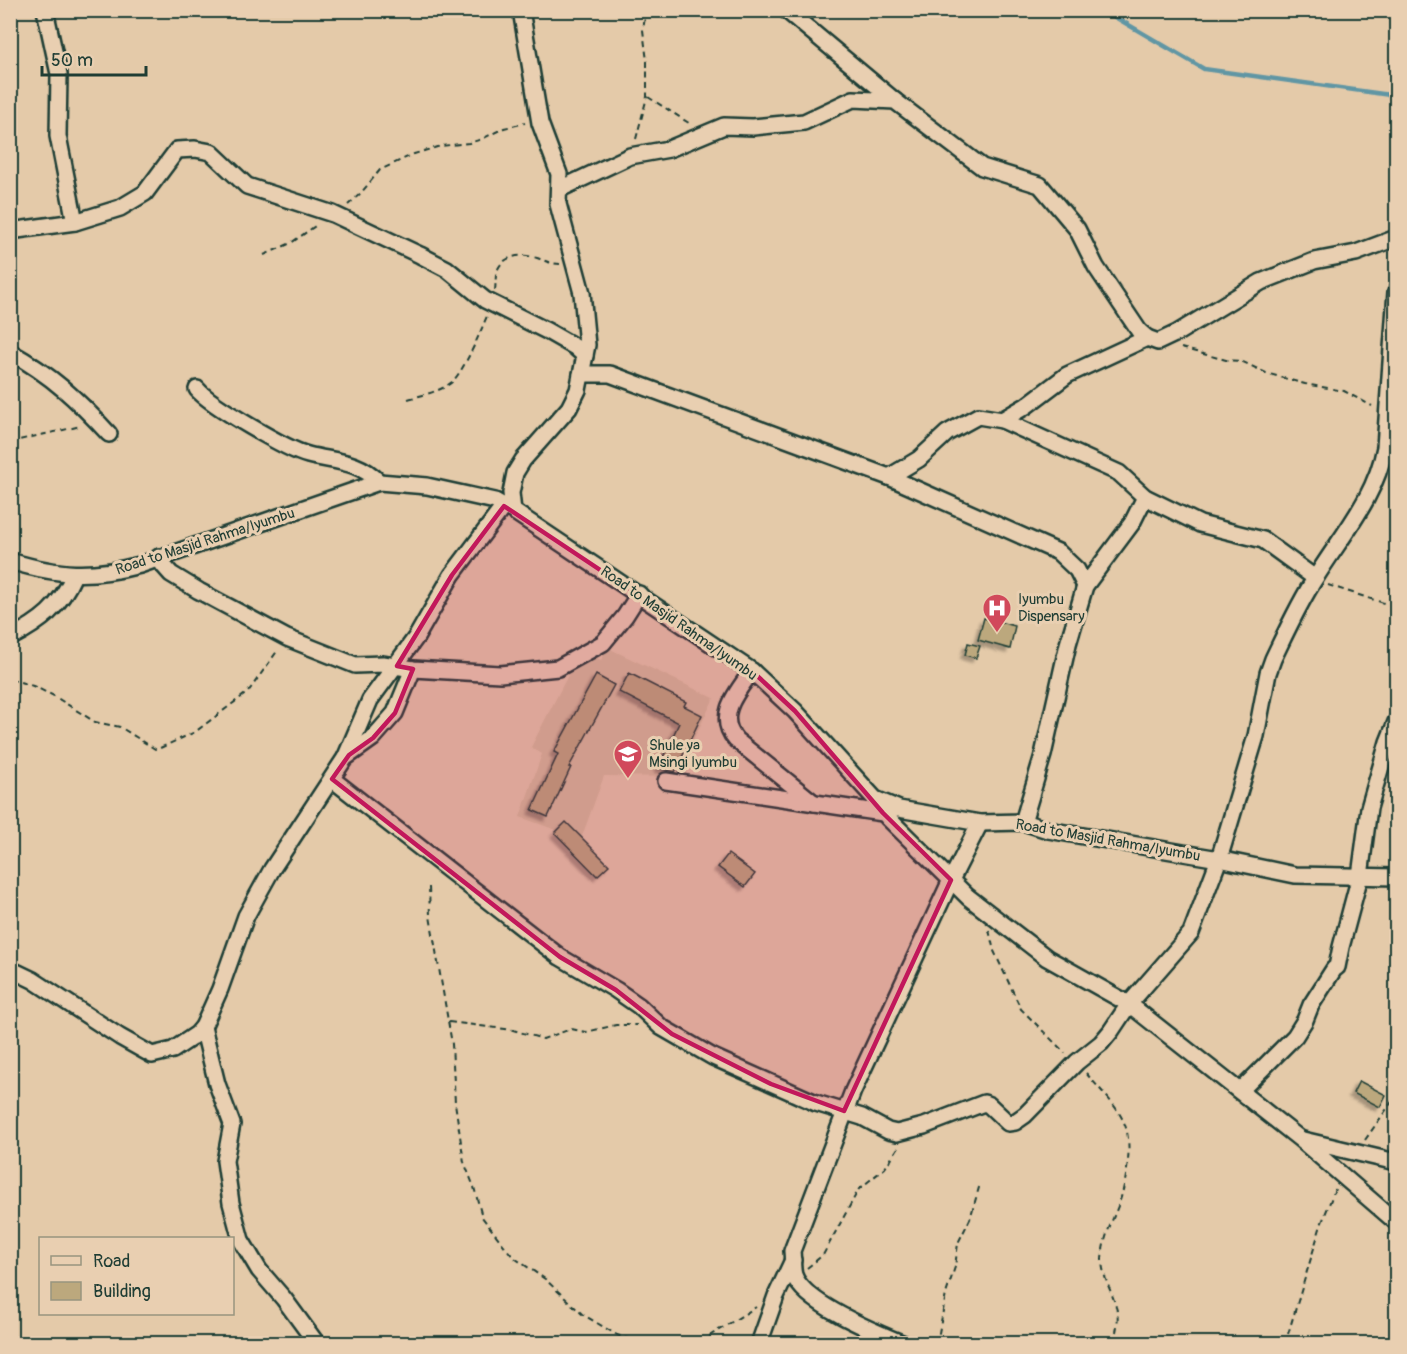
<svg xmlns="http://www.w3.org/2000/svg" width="1407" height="1354" font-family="Pangolin,sans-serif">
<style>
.built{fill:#d4bd9a}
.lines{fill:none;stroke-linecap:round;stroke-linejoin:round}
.stream{stroke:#6096a4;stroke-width:4.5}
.building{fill:#bca87d;stroke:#1f3d34;stroke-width:1.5;filter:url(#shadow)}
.minor-casing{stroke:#1f3d34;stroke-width:20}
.path{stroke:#1f3d34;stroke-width:2;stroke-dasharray:6 4.5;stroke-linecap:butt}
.minor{stroke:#e9cfb1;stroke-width:15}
.marked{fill:#c2185b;fill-opacity:0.2;stroke:#c2185b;stroke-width:4.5;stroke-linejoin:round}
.labels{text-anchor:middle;stroke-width:6;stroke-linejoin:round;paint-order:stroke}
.street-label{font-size:15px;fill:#1f3d34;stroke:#e9cfb1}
.poi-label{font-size:15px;fill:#1f3d34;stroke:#e9cfb1;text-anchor:start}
</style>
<defs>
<filter id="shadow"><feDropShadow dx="-4" dy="4" stdDeviation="1.5" flood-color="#0004"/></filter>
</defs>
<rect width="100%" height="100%" fill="#e4caa9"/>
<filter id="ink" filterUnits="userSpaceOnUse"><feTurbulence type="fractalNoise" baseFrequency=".0167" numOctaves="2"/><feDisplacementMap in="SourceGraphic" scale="12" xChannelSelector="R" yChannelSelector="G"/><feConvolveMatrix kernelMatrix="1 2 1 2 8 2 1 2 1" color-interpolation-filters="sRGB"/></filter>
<g filter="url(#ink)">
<polygon class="built" points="608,648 714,698 675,777 604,776 581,839 520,817 542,754 531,747 581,650 601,660"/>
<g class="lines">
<polyline class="stream" points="1103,10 1204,69 1390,95 1396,98"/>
</g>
<g class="building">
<polygon points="984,618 1015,626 1010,649 978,640"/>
<polygon points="968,643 980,646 976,658 965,655"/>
<polygon points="629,673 686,702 684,706 702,715 675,772 658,768 679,723 619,692"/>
<polygon points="596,675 614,685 569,767 571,767 548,817 532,810 558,754 554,752"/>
<polygon points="566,822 609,865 597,876 555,833"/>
<polygon points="728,854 755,874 745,887 718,867"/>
<polygon points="1359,1081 1386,1095 1380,1107 1353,1093"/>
</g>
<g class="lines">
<g class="minor-casing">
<g id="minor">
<polyline points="45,10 59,74 58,136 75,222"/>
<polyline points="786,10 895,101"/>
<polyline points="560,189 630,156 669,149 724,126 753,127 804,122 853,99 895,101 982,167 1040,185 1077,229 1096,267 1139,331 1147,338"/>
<polyline points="10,231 75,222 120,208 145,193 177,150 195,149 211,152 247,186 333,214 420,255 447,269 485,300 547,331 575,347 585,356"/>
<path d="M 10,352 C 51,375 77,399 109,434"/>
<polyline points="581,374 610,374 889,477 1058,552 1077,570 1085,586"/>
<path d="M 197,389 C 210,405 288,450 308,455 C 335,462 358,460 379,482"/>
<polyline points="1002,420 1026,406 1067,375 1147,338 1158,342 1177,333 1261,282 1314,261 1356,253 1396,238"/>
<polyline points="889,477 919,459 947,433 978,416 1002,420 1119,473 1145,497 1200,524 1263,540 1315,578"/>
<polyline points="513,511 511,493 515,473 523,460 569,408 578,390 587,345 582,293 558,204 559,174 540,123 521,10"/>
<polyline points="159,557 163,565 171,574 199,591 287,638 355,665 383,664 413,669 500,674 558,668 603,643 625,616 639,594"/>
<path d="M 10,561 C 60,576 90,578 140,565 L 379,482 L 427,486 L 495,501 L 513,511 L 752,671 L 795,711 L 875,799 L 899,809 L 980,823 L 1023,822 L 1048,830 L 1219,859 L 1295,875 L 1396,877"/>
<path d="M 10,638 C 42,621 59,608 74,575"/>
<path d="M 752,671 C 737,692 715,716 736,740 L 814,803"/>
<polyline points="346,756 370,700 417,636 452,575 504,506"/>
<path d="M 332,779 L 560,957 L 616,990 L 639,1006 L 661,1027 L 713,1057 L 816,1103 L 862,1117 L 888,1131 L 897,1133 L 924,1126 L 984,1103 L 989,1105 L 1008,1123 L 1015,1122 L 1025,1115 L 1077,1062 L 1101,1043 L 1111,1031 L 1129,1004 L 1191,933 L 1219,859 L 1256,736 L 1268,673 L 1273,659 C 1286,632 1299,603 1316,577 C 1342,535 1376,497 1385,447 L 1396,292"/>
<polyline points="666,781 883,813"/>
<polyline points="876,801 888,818 968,897 1047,958 1129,1004 1300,1139 1396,1222"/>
<polyline points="1023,822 1043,755 1068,644 1085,586 1132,523 1145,497"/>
<polyline points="10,969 33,980 120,1037 152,1055 173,1050 197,1034 203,1027 220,989 246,916 272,869 345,758 373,738 395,713 413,669"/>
<polyline points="203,1027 217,1084 232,1124 225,1161 231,1203 241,1240 259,1270 284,1299 317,1344"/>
<polyline points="1240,1091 1295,1036 1305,1020 1311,1005 1334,969 1337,967 1341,947 1360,876 1369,808 1388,742 1396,722"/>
<polyline points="1303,1140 1396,1162"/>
<polyline points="759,1344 776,1296 793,1260"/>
<path d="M 904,1344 C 877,1333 804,1304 794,1275 C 792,1268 793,1259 792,1251 L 853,1091 L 951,880 L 980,823"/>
</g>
</g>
<g class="path">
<polyline points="648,97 692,125"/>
<polyline points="636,139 647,97 647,61 643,30 646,10"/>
<polyline points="348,205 361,193 380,170 414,154 441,146 469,143 482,139 504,128 525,123"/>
<polyline points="264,255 291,243 318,224"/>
<path d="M 495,290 C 496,284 495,277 497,271 C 504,254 522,254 537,258 C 546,261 551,264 560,264"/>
<polyline points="1181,348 1226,360 1241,361 1266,373 1305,384 1344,391 1372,406"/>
<path d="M 408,399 C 422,395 440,392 452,382 C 465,369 480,333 487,316"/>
<polyline points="10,442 81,426"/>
<polyline points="1328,585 1396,607"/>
<polyline points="10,679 33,686 54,696 95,722 120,727 155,749 158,749 195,732 248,692 278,650"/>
<polyline points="429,887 430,916 452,1044 455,1103 464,1162 474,1187 482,1217 513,1257 545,1279 582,1314 617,1335 644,1344"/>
<polyline points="989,930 994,951 1021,1009 1065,1053"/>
<polyline points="449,1022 513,1030 543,1039 571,1029 586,1032 616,1025 637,1025"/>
<path d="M 1086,1073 C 1099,1089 1118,1106 1125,1125 C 1133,1146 1126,1185 1118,1206 C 1111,1224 1103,1239 1102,1259 C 1102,1277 1112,1291 1116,1307 C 1120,1319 1116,1332 1113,1344"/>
<polyline points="1365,1140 1396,1096"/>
<polyline points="807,1268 823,1255 859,1189 885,1168 898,1148"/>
<polyline points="679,1344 706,1338 756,1307"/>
<polyline points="937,1344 946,1294 955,1267 958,1243 970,1219 980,1184"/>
<polyline points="1285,1344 1321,1225 1335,1189"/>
</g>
<use href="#minor" class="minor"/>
</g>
</g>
<path class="marked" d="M 504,506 L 752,671 L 795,711 L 883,813 L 951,880 L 844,1111 L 771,1084 L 672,1034 L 616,990 L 560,957 L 332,779 L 349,755 L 373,738 L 395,713 L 413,669 L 397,666 L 452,575 Z"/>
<defs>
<g id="hospital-pin" transform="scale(1.5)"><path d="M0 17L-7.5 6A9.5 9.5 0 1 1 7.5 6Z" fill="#d1495b" stroke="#e9cfb1"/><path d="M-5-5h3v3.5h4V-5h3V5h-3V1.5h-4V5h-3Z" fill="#fff"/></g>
<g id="school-pin" transform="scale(1.5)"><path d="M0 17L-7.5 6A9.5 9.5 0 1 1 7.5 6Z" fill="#d1495b" stroke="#e9cfb1"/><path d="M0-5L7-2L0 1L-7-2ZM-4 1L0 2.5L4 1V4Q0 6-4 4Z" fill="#fff"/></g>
</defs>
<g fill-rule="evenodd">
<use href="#hospital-pin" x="997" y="608"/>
<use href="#school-pin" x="628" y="754"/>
</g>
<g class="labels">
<g class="street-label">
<text transform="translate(205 541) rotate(-18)" y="5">Road to Masjid Rahma/Iyumbu</text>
<text transform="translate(679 623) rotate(35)" y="5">Road to Masjid Rahma/Iyumbu</text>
<text transform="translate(1108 840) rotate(10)" y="5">Road to Masjid Rahma/Iyumbu</text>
</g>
<g class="poi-label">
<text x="1018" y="604">Iyumbu<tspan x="1018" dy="17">Dispensary</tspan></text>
<text x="649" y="750">Shule ya<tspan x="649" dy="17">Msingi Iyumbu</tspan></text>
</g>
</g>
<rect width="1407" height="1354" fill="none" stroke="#e9cfb1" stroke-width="36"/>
<rect x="18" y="18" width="1371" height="1318" fill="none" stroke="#1f3d34" stroke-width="2" filter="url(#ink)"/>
<rect x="39" y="1237" width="195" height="78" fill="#e9cfb1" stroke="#98957f" stroke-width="1.5"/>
<rect x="51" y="1256" width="30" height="9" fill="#e9cfb1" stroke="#98957f" stroke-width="1.5"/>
<text x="93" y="1267" font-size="18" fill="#1f3d34">Road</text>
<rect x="51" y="1282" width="30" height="18" fill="#bca87d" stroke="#98957f" stroke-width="1.5"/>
<text x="93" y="1297" font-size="18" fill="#1f3d34">Building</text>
<path d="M42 66v9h104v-9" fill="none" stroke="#1f3d34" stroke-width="3"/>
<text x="51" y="66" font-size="18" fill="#1f3d34" stroke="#e9cfb1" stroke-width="4.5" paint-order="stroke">50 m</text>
</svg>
